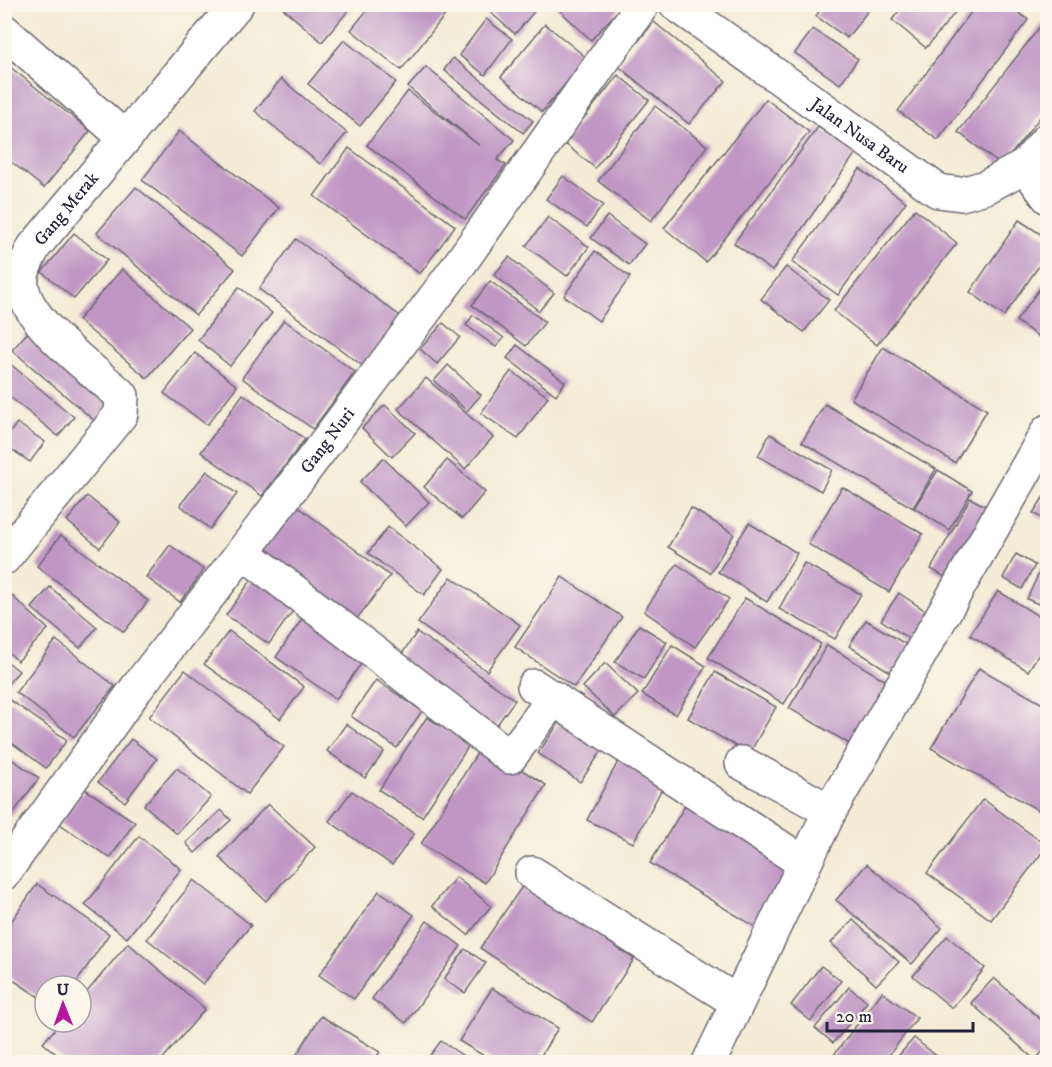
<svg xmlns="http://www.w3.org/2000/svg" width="1052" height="1067" font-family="'IM FELL DW Pica',serif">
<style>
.building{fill:#c096c5}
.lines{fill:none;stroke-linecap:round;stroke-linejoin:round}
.minor-casing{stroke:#6c6871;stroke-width:36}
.minor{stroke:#fff;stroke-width:33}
.labels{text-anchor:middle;stroke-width:5;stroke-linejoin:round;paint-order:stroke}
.street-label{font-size:18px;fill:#22223b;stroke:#fbf7ec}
</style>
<rect width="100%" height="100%" fill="#fbf7ec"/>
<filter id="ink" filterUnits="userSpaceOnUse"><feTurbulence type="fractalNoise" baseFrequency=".0167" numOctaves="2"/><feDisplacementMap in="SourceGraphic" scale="12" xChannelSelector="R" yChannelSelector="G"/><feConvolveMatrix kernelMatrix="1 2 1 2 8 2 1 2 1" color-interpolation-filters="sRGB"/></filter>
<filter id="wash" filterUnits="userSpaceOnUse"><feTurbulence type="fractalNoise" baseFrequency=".008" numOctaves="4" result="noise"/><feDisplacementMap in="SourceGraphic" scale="24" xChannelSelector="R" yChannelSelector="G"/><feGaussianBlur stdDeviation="1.35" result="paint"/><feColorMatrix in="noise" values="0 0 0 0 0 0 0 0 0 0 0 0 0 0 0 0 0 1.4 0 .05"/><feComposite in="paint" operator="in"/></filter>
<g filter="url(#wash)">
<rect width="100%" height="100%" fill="#f5ebd6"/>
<g id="blocks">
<g class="building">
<polygon points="278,4 354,4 322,42"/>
<polygon points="372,4 454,4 401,70 351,30"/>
<polygon points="498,4 533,4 537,8 515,34 491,13"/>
<polygon points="559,4 624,4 591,40 556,7"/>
<polygon points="824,4 873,4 847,38 816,16"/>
<polygon points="904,4 962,4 926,48 892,20"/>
<polygon points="977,4 1007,4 1028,20 938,140 898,111"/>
<polygon points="486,19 512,39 485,75 459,55"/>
<polygon points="654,22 726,81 689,124 618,66"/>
<polygon points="545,24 587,58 542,112 501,77"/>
<polygon points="1042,24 1048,28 1048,107 1002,166 958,132"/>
<polygon points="813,29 858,59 840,84 795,53"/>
<polygon points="344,40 396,82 360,126 308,84"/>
<polygon points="453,58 533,121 523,133 444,70"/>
<polygon points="4,62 90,131 44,188 4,156"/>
<polygon points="426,67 514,140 497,160 506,165 465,219 367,145 408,91 480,146 408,87"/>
<polygon points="618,75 649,100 595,168 564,143"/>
<polygon points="281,79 347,133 320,164 255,111"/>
<polygon points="766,99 809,132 706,262 664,228"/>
<polygon points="655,106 707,146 651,221 598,181"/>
<polygon points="818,127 856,153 772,271 734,243"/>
<polygon points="179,131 279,208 242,256 142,180"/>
<polygon points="349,148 455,226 420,274 314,196"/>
<polygon points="860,169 906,202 838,295 792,262"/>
<polygon points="563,176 603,205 587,227 546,199"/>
<polygon points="136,187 235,269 196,315 97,233"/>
<polygon points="915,209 957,243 877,345 834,311"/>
<polygon points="607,216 645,244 629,265 591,238"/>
<polygon points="548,217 589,247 567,276 526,246"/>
<polygon points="1019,220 1048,239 1048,253 1004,316 970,292"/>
<polygon points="74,233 107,260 74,299 42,272"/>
<polygon points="296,239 400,316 363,366 259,289"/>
<polygon points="595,251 630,277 599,321 564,296"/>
<polygon points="509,257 554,293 539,311 494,275"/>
<polygon points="786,267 829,300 804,332 761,299"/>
<polygon points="122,269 190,328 147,378 78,320"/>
<polygon points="1048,277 1048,343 1016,321"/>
<polygon points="490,281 545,322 526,346 472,305"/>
<polygon points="239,287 272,313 230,366 198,340"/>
<polygon points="473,315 504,338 496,347 466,325"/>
<polygon points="284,320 355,372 313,429 242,378"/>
<polygon points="443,323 460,337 437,364 420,349"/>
<polygon points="29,331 113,402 96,422 12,350"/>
<polygon points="517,345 565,382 556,395 507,358"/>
<polygon points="883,347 987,410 955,463 851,399"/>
<polygon points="195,353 237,386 207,425 164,393"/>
<polygon points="9,363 74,417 58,436 4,392 4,368"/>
<polygon points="448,365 481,395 467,411 434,381"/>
<polygon points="511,371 548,397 518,439 481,413"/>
<polygon points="426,378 493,437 465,469 398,409"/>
<polygon points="243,394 305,439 262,496 201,452"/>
<polygon points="825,404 936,469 913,508 802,442"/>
<polygon points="385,405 415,433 392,457 362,428"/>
<polygon points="17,423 45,442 30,462 4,444 4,440"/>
<polygon points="770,434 832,470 821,491 758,456"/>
<polygon points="383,458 429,502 406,526 360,482"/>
<polygon points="447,460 485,492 462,519 424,487"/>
<polygon points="938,470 972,491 949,530 914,508"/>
<polygon points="207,471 237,494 210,529 180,505"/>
<polygon points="842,487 923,534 889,592 808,544"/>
<polygon points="1048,490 1048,522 1033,513"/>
<polygon points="87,496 120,522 100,548 67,521"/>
<polygon points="970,498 999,513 959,585 931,569"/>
<polygon points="296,505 390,576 351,626 257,554"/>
<polygon points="691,508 734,534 710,573 668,547"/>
<polygon points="749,523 797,553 767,602 718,572"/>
<polygon points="388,527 443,569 424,595 368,553"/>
<polygon points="61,535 148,601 124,632 37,566"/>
<polygon points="170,545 204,570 180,602 146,577"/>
<polygon points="1048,553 1048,608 1027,599"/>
<polygon points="1016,554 1035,565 1022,589 1003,578"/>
<polygon points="804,563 861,594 835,639 779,609"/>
<polygon points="677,564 729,599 695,647 644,611"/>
<polygon points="258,571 300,601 269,644 226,615"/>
<polygon points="451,577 520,625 487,671 418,623"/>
<polygon points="562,577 622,617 574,687 515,647"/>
<polygon points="50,587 97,627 80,648 32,608"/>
<polygon points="998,591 1048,622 1048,640 1028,671 970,635"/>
<polygon points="9,593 48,629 18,661 4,649 4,597"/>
<polygon points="899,593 933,616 915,643 881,620"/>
<polygon points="745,598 821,644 784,704 708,658"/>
<polygon points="307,612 368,654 336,699 276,657"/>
<polygon points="866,620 912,648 895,675 849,646"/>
<polygon points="639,625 667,642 644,679 615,662"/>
<polygon points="229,631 304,687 280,719 204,664"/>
<polygon points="417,632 515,700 493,730 396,662"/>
<polygon points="56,640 115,686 74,737 16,692"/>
<polygon points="672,645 706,666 676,715 642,694"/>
<polygon points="827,645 896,687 858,749 789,708"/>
<polygon points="4,659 19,671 4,688"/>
<polygon points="605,663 638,694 615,717 583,687"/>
<polygon points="979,668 1048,707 1048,816 931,748"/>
<polygon points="185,670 284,747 247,794 149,717"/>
<polygon points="715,672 776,707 749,754 688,718"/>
<polygon points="376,680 422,711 397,748 351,716"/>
<polygon points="10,700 67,740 46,768 4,737 4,708"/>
<polygon points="564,716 606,745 580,782 538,753"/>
<polygon points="427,717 470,744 422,817 379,790"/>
<polygon points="346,724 384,752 365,778 327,751"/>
<polygon points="131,739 157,759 125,802 98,782"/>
<polygon points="482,745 546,785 485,883 421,844"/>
<polygon points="4,754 39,778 4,826"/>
<polygon points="621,756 667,779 633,843 587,820"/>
<polygon points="177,768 211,797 177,834 144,805"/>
<polygon points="85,789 135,822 110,858 60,824"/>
<polygon points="352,791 414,834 392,865 329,821"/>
<polygon points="983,799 1047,846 991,920 927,873"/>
<polygon points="688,801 795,866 757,928 650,863"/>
<polygon points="268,804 315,847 266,901 219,857"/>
<polygon points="221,810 231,820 195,853 186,843"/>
<polygon points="139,836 181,869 127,938 85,905"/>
<polygon points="867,864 942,928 912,964 836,900"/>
<polygon points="456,877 491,906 468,935 432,906"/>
<polygon points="194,880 251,925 203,984 147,939"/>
<polygon points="37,884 109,934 74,986 45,986 45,1001 4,974 4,932"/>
<polygon points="523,885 634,959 592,1022 480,948"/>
<polygon points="379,891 414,915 354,999 319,975"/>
<polygon points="853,920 899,962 876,985 831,943"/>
<polygon points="427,921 461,946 406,1023 372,999"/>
<polygon points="947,936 985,968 952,1008 913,976"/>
<polygon points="128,943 205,1009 160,1062 66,1062 43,1043 61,1022 81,1022 81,999"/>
<polygon points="465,949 486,963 465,993 444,979"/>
<polygon points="821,966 841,981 811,1021 791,1005"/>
<polygon points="994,978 1048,1026 1048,1046 1035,1060 971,1003"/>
<polygon points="849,987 867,1002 833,1043 815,1028"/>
<polygon points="492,988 558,1028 537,1062 494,1062 459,1041"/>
<polygon points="882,992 917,1018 884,1062 842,1062 833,1056"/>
<polygon points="321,1016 380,1052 373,1062 292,1062"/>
<polygon points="914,1038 944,1062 893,1062"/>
<polygon points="441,1041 472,1062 425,1062"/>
</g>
</g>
</g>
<g filter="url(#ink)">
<use href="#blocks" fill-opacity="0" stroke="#6c6871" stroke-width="1.5"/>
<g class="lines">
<g class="minor-casing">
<g id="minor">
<path id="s1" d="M 676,4 L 938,191 L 961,194 L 986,187 L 1025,166 L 1048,197"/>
<polyline points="4,31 125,138"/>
<polyline points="1025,166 1048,139"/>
<polyline points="243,552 510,757 554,698"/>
<path id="s2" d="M 4,558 L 121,414 L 122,396 C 93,370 28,324 22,286 C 20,272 28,259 34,247 L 237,4"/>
<polyline points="534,686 804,863"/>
<polyline points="742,763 830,811"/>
<path id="s3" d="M 4,873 L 136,689 L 252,540 L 454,272 L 643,4"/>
<polyline points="532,873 737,1002"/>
<polyline points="709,1062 830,811 1048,431"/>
</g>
</g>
<use href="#minor" class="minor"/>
</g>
</g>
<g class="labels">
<g class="street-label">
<text dy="6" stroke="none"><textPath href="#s1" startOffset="226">Jalan Nusa Baru</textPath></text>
<text dy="6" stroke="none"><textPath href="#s2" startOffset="446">Gang Merak</textPath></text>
<text dy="6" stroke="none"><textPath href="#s3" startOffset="540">Gang Nuri</textPath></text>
</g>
</g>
<rect width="1052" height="1067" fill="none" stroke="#fbf7ec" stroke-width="24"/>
<g transform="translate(63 1004) rotate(359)"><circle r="28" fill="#fbf7ec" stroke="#a4a2a5" stroke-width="1.5"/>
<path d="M0-4.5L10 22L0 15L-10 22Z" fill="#b5179e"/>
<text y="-9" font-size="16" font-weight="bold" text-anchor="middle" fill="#22223b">U</text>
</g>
<path d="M827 1022v9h146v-9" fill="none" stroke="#22223b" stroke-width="3"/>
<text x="836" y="1022" font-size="18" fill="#22223b" stroke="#fbf7ec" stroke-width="4.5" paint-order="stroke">20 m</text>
</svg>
